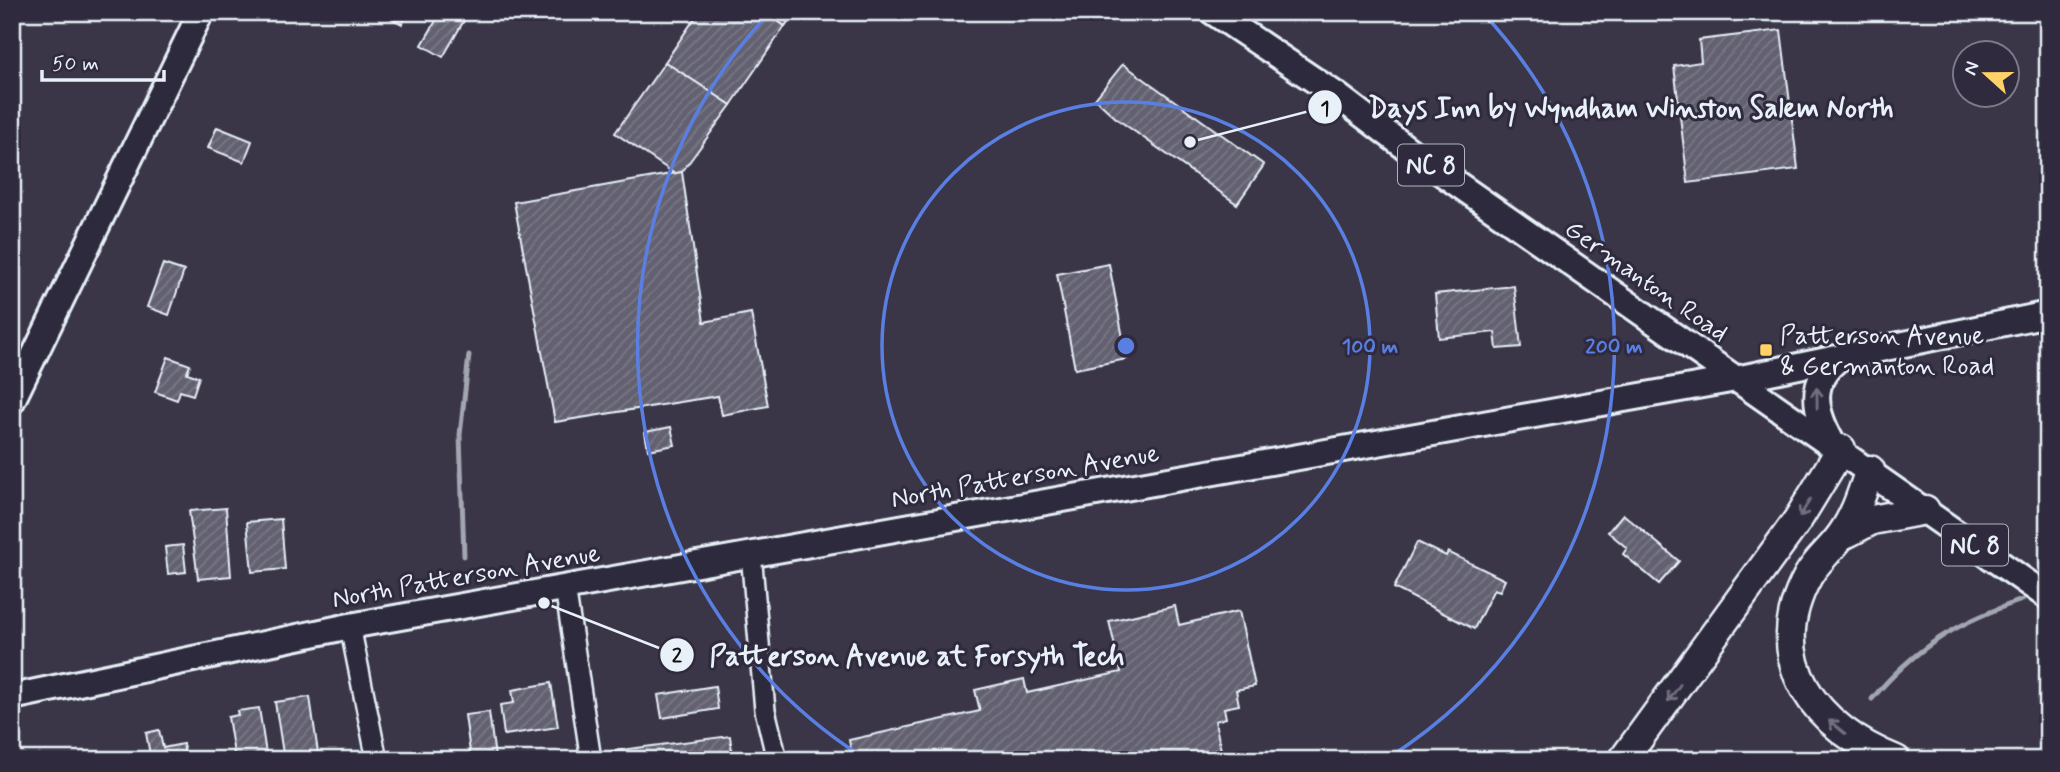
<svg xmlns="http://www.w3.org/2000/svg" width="2060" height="772" font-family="Mynerve,sans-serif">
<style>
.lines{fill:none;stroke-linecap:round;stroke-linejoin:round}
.stream{stroke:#a2a6b1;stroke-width:5}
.building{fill:url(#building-hatch);stroke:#e8f1f8;stroke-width:2}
.minor-casing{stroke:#e8f1f8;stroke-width:24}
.major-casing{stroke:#e8f1f8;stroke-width:30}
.highway-casing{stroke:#e8f1f8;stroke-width:33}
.minor{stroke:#2f2a3d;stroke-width:19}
.major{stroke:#2f2a3d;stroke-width:24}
.highway{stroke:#2f2a3d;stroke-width:28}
.oneway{stroke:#70707e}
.ring{fill:none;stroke:#5a7fe2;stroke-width:3.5}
.poi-dot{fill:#ffd166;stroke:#2f2a3d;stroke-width:2.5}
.labels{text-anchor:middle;stroke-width:6;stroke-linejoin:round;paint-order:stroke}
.shield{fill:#2f2a3d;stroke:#b0b5c0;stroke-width:2}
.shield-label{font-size:24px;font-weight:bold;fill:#e8f1f8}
.street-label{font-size:26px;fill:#e8f1f8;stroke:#2f2a3d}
.poi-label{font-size:26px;fill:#e8f1f8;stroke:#2f2a3d;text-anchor:start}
.centre{fill:#5a7fe2;stroke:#2f2a3d;stroke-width:3.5}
.ring-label{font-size:21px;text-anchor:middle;font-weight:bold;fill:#5a7fe2;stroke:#2f2a3d;stroke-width:6;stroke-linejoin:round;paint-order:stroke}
.leader{fill:none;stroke:#e8f1f8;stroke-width:2.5}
.callout-dot{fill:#e8f1f8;stroke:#2f2a3d;stroke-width:2.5}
.mark-label{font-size:21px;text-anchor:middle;font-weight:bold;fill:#111}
.callout-label{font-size:28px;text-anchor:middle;font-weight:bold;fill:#e8f1f8;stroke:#2f2a3d;stroke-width:6;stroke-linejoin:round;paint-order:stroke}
</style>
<defs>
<pattern id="building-hatch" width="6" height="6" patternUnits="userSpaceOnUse" patternTransform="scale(1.75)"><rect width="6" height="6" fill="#636171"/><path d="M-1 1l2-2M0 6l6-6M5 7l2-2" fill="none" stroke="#797886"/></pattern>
</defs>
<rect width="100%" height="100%" fill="#3a3648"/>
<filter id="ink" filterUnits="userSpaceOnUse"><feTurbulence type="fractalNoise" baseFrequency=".0143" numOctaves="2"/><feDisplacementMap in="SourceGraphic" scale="14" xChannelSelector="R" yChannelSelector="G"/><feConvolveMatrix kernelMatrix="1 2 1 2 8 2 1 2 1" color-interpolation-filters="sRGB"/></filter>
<g filter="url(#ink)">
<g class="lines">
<g class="stream">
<polyline points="464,556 460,435 469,355"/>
<path d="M 1872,699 C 1915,647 1960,621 2022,600"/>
</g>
</g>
<g class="building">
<polygon points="379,12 409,12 402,24"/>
<polygon points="441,12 459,12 466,17 443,57 422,45"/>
<polygon points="699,12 765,12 785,26 731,105 665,62"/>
<polygon points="765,12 795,12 785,26"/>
<polygon points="1781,30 1798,169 1688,183 1674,66 1701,62 1699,40"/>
<polygon points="665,62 731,105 682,172 675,174 615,133"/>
<polygon points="1123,64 1264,165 1237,204 1117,119 1095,99"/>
<polygon points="217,127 252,141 244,162 208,148"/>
<polygon points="682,172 704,322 751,313 768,406 722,415 718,396 555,422 514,202"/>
<polygon points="163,264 184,271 169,315 147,307"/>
<polygon points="1109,264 1127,359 1075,369 1057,274"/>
<polygon points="1514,286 1521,347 1497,349 1495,332 1439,338 1435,294"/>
<polygon points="168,357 190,365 187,373 199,377 193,395 180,391 177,400 155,392"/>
<polygon points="671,427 675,445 648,450 645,432"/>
<polygon points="226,508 231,576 198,579 189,511"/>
<polygon points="1623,514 1679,561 1659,584 1623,554 1627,548 1608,532"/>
<polygon points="281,519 285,569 252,572 247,522"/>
<polygon points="1417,542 1446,556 1448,552 1505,580 1500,591 1494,589 1474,629 1394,588"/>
<polygon points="183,545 186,572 168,574 165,547"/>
<polygon points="1175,606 1179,625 1239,611 1255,686 1236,690 1239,705 1224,708 1226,718 1215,721 1223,760 853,760 849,740 980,711 975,690 1024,679 1027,693 1121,672 1109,621"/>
<polygon points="551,683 558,727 504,735 500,705 514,703 512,690"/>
<polygon points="715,686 718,709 662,718 658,695"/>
<polygon points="310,697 319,760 284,760 275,702"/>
<polygon points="259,708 267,760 235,760 228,717 238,715 237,711"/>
<polygon points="489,712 495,757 471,760 465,715"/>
<polygon points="159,730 163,748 183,744 186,760 151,760 146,733"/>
<polygon points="730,736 733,760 723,760 723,752 693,756 694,760 613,760 612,751"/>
</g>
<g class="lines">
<g class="minor-casing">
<g id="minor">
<polyline points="751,553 765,710 777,760"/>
<polyline points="565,587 591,760"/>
<polyline points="350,626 377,760"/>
</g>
</g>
<g class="major-casing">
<g id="major">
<polyline points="1213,12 1338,96 1413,153 2048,597"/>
<polyline points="12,401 201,12"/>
<path d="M 1833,444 C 1815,413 1806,381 1841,357"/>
<polyline points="12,697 350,626 1736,379 2048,314"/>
</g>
</g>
<g class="highway-casing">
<g id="highway">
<path d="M 1870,470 C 1862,493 1856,514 1842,534 C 1832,549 1817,560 1808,576 C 1761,661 1817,729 1896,760"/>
<polyline points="1841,536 1872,520 1925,510"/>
<polyline points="1623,760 1797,521 1841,449"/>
</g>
</g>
<use href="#minor" class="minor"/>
<use href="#major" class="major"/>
<use href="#highway" class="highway"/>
</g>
<defs><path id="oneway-shaft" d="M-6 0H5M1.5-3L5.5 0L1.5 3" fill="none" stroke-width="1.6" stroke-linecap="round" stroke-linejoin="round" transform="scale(1.75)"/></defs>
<g class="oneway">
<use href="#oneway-shaft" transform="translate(1817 398) rotate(-91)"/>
<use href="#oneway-shaft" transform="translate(1805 508) rotate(121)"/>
<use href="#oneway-shaft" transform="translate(1674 693) rotate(126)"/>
<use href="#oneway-shaft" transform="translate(1837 727) rotate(-141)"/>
</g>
</g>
<g class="ring">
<circle cx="1126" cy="346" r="244"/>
<path d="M864 758A488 488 0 0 1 769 13M1483 13A488 488 0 0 1 1388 758"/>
</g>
<rect class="poi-dot" x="1759" y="343" width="14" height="14" rx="3.5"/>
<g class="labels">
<g class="shield">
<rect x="1398" y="144.5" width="66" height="41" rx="5"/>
<rect x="1942" y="524.5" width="66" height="41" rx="5"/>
</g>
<g class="shield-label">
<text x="1431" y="173">NC 8</text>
<text x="1975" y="553">NC 8</text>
</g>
<g class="street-label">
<text transform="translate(1647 280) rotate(35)" y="9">Germanton Road</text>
<text transform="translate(1025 475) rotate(-10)" y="9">North Patterson Avenue</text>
<text transform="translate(466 575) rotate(-10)" y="9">North Patterson Avenue</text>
</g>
<g class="poi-label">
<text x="1780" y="344">Patterson Avenue<tspan x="1780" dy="30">&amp; Germanton Road</tspan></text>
</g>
</g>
<circle cx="1126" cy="346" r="10" class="centre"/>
<g class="ring-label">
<text x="1370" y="353">100 m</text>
<text x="1614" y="353">200 m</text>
</g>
<path class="leader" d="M1190 142L1325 107M544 603L677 655"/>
<g class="callout-dot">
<circle cx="1190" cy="142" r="7"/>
<circle cx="544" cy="603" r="7"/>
<circle cx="1325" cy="107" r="18"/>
<circle cx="677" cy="655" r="18"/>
</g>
<g class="mark-label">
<text x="1325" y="115">1</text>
<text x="677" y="662">2</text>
</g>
<g class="callout-label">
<text x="1631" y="117">Days Inn by Wyndham Winston Salem North</text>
<text x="917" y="665">Patterson Avenue at Forsyth Tech</text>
</g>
<rect width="2060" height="772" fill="none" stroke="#2f2a3d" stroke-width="42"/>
<rect x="21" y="21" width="2018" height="730" fill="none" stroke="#e8f1f8" stroke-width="2.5" filter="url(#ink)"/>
<g transform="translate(1986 74) rotate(291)"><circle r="33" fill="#2f2a3d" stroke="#797a88" stroke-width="2"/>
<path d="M0-5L12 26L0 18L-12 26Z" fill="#ffd166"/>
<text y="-10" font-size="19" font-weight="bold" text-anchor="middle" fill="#e8f1f8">N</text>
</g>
<path d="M42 70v10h122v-10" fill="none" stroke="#e8f1f8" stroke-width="3.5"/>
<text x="52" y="70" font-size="21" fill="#e8f1f8" stroke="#2f2a3d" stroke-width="5" paint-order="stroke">50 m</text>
</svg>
